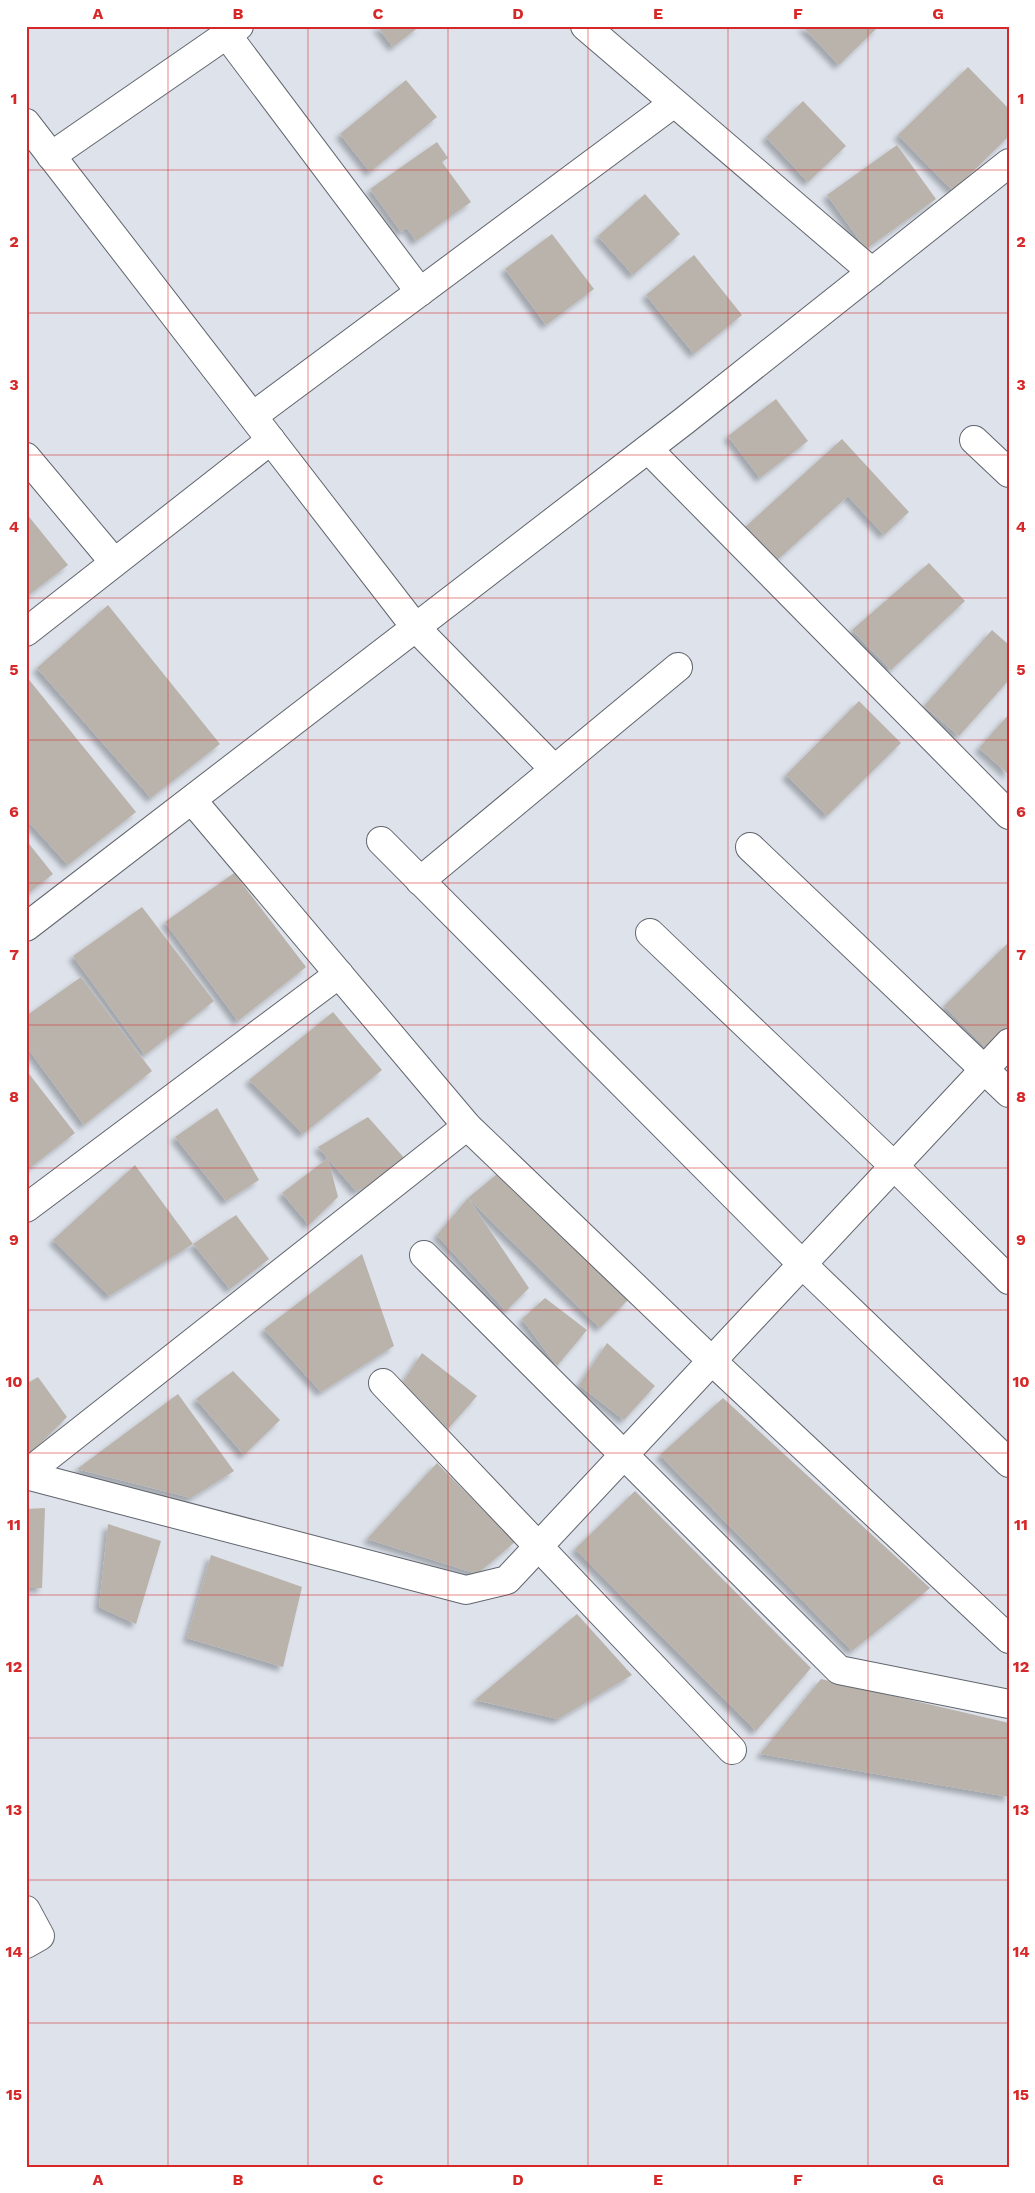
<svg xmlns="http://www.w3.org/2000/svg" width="1035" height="2193" font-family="'Work Sans',sans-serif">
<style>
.building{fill:#bab3ab;filter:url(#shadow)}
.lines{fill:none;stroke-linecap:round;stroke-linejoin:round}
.minor-casing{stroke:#61656d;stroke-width:30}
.minor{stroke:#fff;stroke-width:28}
.grid{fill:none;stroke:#d62828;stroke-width:1;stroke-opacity:0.55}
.neatline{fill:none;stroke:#d62828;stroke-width:2}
.grid-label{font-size:16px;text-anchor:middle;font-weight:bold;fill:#d62828}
</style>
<defs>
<filter id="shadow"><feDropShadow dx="-4.5" dy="4.5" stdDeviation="2.5" flood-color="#0004"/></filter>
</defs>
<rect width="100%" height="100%" fill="#dde2eb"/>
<g class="building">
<polygon points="377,26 420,26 393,47"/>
<polygon points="802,26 879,26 839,65"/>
<polygon points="968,67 1009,109 1009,136 953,191 898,135"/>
<polygon points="406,80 437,117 370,172 340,134"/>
<polygon points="803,101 846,146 808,182 766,137"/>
<polygon points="437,142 448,158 442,162 471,202 416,241 407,228 401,232 370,189"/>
<polygon points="897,145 936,199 866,249 827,195"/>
<polygon points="645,194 680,234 633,275 598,236"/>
<polygon points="552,234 594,289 546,325 505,269"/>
<polygon points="694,255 742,315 694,354 646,295"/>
<polygon points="776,399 808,441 760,478 728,436"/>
<polygon points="842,439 909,512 884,535 848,496 774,563 743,529"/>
<polygon points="26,513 68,565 26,597"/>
<polygon points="929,563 965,601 891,670 852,630"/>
<polygon points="108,605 220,744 151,798 37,668"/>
<polygon points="992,630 1009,645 1009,680 959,736 924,706"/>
<polygon points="26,676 136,812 68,865 26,819"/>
<polygon points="859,701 901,743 827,816 786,775"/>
<polygon points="1009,714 1009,775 979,748"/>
<polygon points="26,840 53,874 26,895"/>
<polygon points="234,873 306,967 238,1021 165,922"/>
<polygon points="142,907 214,1001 145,1055 73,956"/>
<polygon points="1009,942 1009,1026 986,1048 944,1006"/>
<polygon points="81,977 152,1071 84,1125 26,1046 26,1016"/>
<polygon points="333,1012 382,1070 303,1134 249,1080"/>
<polygon points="26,1070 75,1133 26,1171"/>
<polygon points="217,1108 259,1180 226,1201 175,1137"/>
<polygon points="368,1117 413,1168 356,1191 318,1147"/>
<polygon points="328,1158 338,1197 309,1225 282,1193"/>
<polygon points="135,1165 193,1244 109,1296 53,1240"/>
<polygon points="508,1165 628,1300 600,1328 468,1198"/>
<polygon points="468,1198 529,1288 506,1311 437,1235"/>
<polygon points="236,1215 269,1259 230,1289 193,1244"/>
<polygon points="362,1254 394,1346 321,1392 264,1329"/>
<polygon points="545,1298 587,1330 557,1366 522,1319"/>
<polygon points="607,1343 655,1386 624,1420 579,1385"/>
<polygon points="422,1353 477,1396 448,1429 403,1382"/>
<polygon points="233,1371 280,1420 244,1455 196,1399"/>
<polygon points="38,1377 67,1417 31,1453 26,1448 26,1384"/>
<polygon points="178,1394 234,1471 191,1498 77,1469"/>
<polygon points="723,1398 930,1588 852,1651 660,1455"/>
<polygon points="437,1463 515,1542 477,1574 367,1539"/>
<polygon points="635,1491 811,1668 756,1731 575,1549"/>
<polygon points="45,1508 42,1588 26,1588 26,1509"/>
<polygon points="108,1524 161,1541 136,1624 99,1607"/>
<polygon points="211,1555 302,1587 283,1667 187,1638"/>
<polygon points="577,1614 632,1675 558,1719 475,1700"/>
<polygon points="821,1679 1009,1723 1009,1797 760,1754"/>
</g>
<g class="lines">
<g class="minor-casing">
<g id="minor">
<polyline points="585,26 872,272"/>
<polyline points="227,35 420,292"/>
<polyline points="26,123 416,628 554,769"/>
<polyline points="51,156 239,26"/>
<polyline points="253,416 674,103"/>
<polyline points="974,440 1009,473"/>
<polyline points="648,449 1009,815"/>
<polyline points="26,457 114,562"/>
<polyline points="26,632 271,440"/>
<polyline points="192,800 467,1126 712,1361 1009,1639"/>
<polyline points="381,841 802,1264 1009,1463"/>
<polyline points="750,847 1009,1093"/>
<polyline points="420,881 678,667"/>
<polyline points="26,927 684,421 1009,163"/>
<polyline points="650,933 894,1166 1009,1280"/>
<polyline points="26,1208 339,974"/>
<polyline points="424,1255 839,1670 1009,1704"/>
<polyline points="383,1383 732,1750"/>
<polyline points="26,1474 467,1126"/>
<polyline points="26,1475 466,1590 507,1580 1009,1043"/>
<polyline points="26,1910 40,1936 26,1944"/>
</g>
</g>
<use href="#minor" class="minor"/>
</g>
<path class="grid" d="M 168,26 L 168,2167M 308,26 L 308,2167M 448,26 L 448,2167M 588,26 L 588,2167M 728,26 L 728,2167M 868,26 L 868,2167M 26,170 L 1009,170M 26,313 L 1009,313M 26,455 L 1009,455M 26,598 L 1009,598M 26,740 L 1009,740M 26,883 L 1009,883M 26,1025 L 1009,1025M 26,1168 L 1009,1168M 26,1310 L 1009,1310M 26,1453 L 1009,1453M 26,1595 L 1009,1595M 26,1738 L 1009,1738M 26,1880 L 1009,1880M 26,2023 L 1009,2023"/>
<rect width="1035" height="2193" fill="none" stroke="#ffffff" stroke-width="55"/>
<rect x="28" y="28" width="980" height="2138" class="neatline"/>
<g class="grid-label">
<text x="98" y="19">A</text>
<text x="238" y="19">B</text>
<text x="378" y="19">C</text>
<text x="518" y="19">D</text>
<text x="658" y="19">E</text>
<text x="798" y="19">F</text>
<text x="938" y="19">G</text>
<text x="14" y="104">1</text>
<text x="1021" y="104">1</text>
<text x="14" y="247">2</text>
<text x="1021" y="247">2</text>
<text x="14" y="390">3</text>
<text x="1021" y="390">3</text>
<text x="14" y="532">4</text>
<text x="1021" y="532">4</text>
<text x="14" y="675">5</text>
<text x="1021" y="675">5</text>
<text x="14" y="817">6</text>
<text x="1021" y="817">6</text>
<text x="14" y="960">7</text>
<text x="1021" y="960">7</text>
<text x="14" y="1102">8</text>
<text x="1021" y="1102">8</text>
<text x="14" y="1245">9</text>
<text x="1021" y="1245">9</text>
<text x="14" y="1387">10</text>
<text x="1021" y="1387">10</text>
<text x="14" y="1530">11</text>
<text x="1021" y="1530">11</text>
<text x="14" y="1672">12</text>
<text x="1021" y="1672">12</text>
<text x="14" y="1815">13</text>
<text x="1021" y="1815">13</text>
<text x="14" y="1957">14</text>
<text x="1021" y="1957">14</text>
<text x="14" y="2100">15</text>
<text x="1021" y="2100">15</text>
<text x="98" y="2185">A</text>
<text x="238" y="2185">B</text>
<text x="378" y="2185">C</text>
<text x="518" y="2185">D</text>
<text x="658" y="2185">E</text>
<text x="798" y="2185">F</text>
<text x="938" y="2185">G</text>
</g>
</svg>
